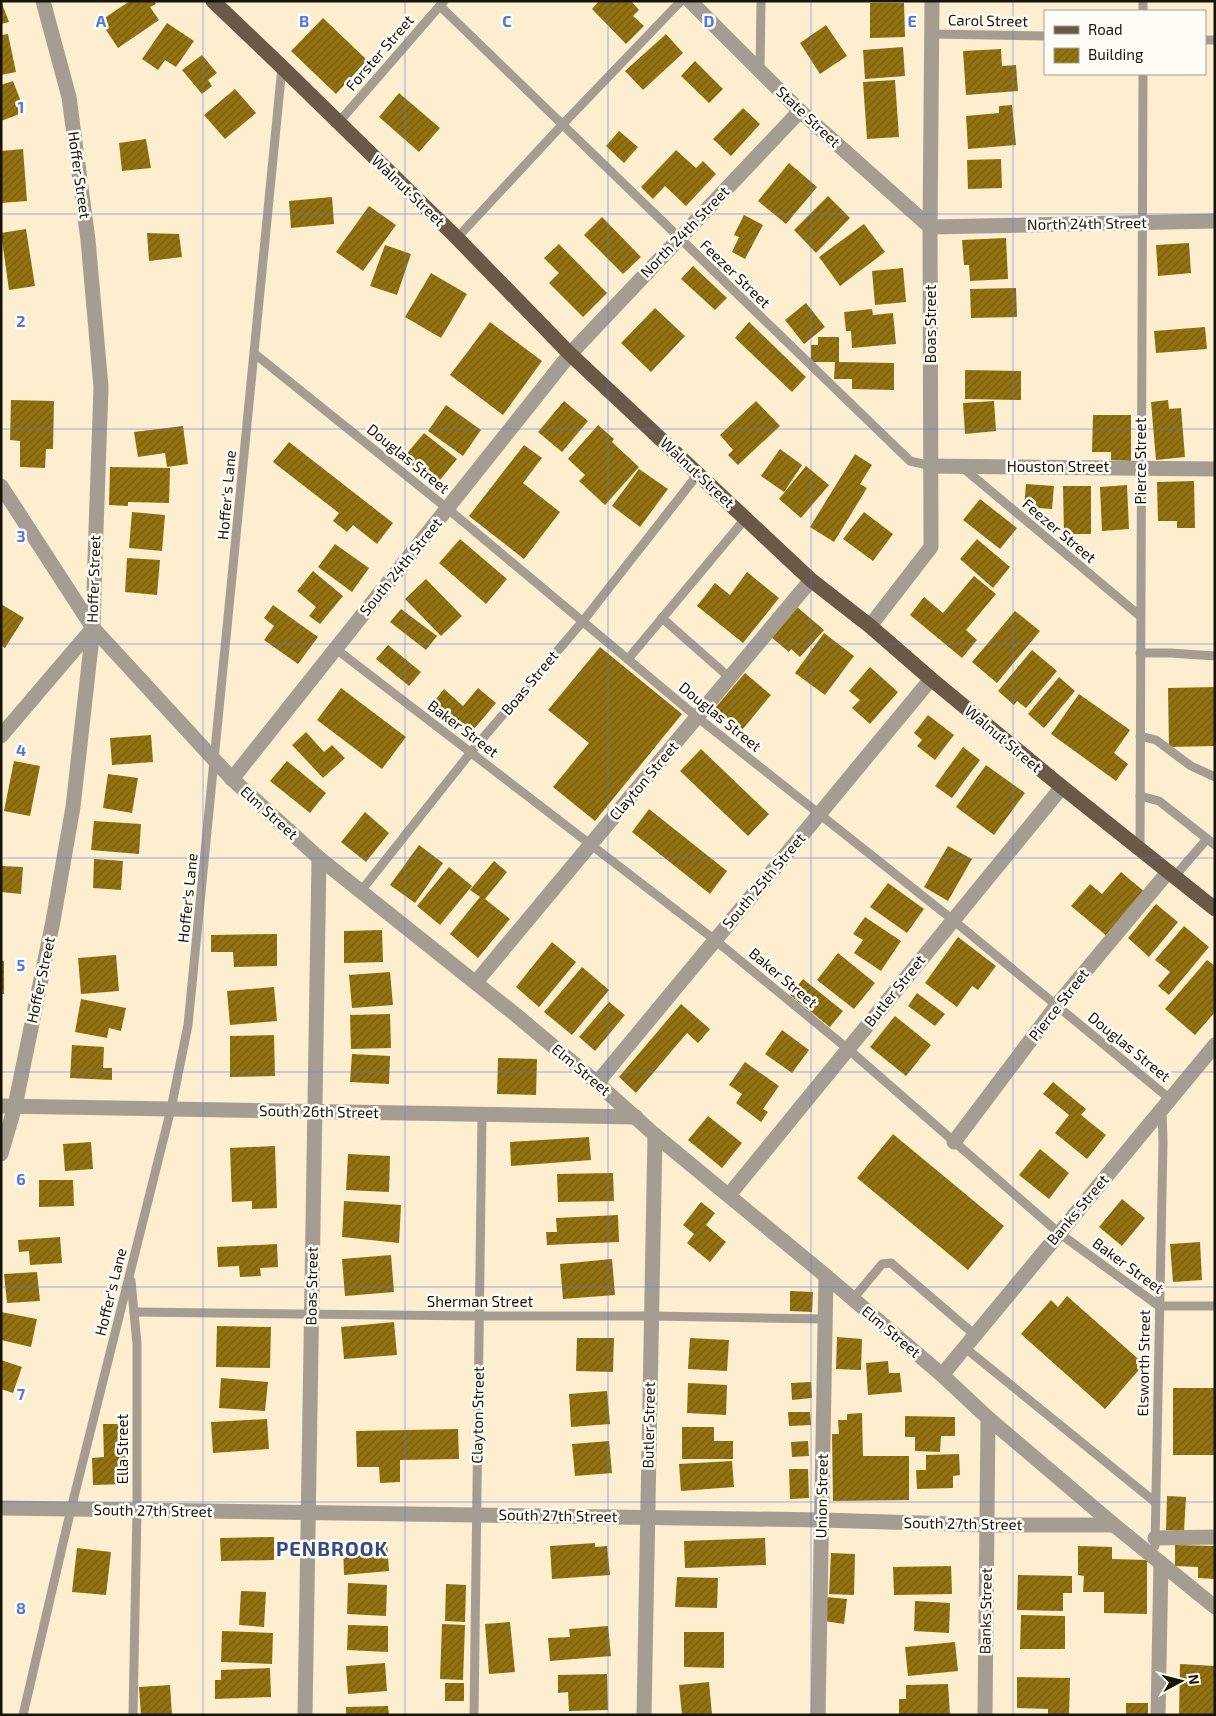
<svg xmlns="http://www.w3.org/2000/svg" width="1216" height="1716" font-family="'Exo 2',sans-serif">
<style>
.building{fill:url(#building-hatch)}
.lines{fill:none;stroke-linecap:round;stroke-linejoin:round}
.lane{stroke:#a69d92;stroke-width:9}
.street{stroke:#a69d92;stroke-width:15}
.primary{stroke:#695946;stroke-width:15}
.grid{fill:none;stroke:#4d76e9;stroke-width:1;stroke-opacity:0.55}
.labels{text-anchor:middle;stroke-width:5;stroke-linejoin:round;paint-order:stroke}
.street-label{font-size:15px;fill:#181409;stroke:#fffcf6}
.district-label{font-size:20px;font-weight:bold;letter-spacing:1px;fill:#344b84;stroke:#fffcf6}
.grid-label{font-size:16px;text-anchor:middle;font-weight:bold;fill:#4d76e9;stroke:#fffcf6;stroke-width:5;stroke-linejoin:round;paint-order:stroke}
</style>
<defs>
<pattern id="building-hatch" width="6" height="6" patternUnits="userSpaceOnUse" patternTransform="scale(1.25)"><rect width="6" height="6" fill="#937311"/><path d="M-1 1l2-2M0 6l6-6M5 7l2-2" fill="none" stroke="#775d0e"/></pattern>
</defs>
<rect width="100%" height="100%" fill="#fceecf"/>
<g class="building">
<polygon points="1,1 9,22 1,24"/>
<polygon points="130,1 154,1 156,4 150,7 159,20 118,48 100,21"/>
<polygon points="599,1 631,1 639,10 633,16 644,26 626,44 592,9"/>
<polygon points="870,3 904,3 905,37 870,38"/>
<polygon points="323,18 367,60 336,94 291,51"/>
<polygon points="167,23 194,41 176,67 165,60 158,70 142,59"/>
<polygon points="826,25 847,56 820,74 800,43"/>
<polygon points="8,34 16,72 1,75 1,35"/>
<polygon points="666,34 683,53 643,90 625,71"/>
<polygon points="903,47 905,76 865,79 863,50"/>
<polygon points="1001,49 1002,66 1016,65 1018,91 966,95 963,51"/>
<polygon points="202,55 217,73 208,80 212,86 202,94 182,70"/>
<polygon points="695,61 723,89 709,103 681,76"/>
<polygon points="895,80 899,137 867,139 863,82"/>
<polygon points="13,81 25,112 1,121 1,85"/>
<polygon points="235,89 256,113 225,139 204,115"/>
<polygon points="399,93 440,128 419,152 379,117"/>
<polygon points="1012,105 1016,145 968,149 966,116 999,113 999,106"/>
<polygon points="743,108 760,124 731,156 713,139"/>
<polygon points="619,131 638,147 624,163 606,146"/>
<polygon points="146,139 151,168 122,171 119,143"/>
<polygon points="23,149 27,201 1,203 1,151"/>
<polygon points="676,150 696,168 703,161 716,174 686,206 665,186 653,199 641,187"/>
<polygon points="1001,159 1002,188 968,189 967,160"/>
<polygon points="789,163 817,187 786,224 758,201"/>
<polygon points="828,196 850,218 816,253 794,230"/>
<polygon points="332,197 334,224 291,228 289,201"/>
<polygon points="369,206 396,225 363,271 336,252"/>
<polygon points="744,215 763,225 745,259 732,252 739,237 734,235"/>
<polygon points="602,217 641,257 623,274 584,235"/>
<polygon points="864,224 885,252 840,286 819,257"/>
<polygon points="26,229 35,286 9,290 1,233"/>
<polygon points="147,233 179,234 182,257 149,261"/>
<polygon points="1006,238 1008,279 970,281 969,265 964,265 962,240"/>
<polygon points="1189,243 1191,273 1158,276 1156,245"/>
<polygon points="559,244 607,293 583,317 549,283 559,273 544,258"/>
<polygon points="385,245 411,254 397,295 370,286"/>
<polygon points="693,266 727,298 715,310 681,279"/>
<polygon points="903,268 906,302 875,305 872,271"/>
<polygon points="431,273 467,294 441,338 405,317"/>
<polygon points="1016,288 1017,317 971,318 970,289"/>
<polygon points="806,303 825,327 804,344 785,320"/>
<polygon points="655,308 685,336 651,372 621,343"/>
<polygon points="872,309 873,315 893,313 896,344 852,348 851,331 846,331 844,312"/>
<polygon points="490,322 542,361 503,415 450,375"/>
<polygon points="749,322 806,377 792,392 735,338"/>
<polygon points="1205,327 1207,349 1156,353 1154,331"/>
<polygon points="818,337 839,337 839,362 894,363 894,390 852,389 852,379 834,379 835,362 811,362 811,345 818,345"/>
<polygon points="965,370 1021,371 1021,400 965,399"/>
<polygon points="11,400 54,401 53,449 46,449 45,468 20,467 20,441 10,440"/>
<polygon points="1168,400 1169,409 1181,408 1185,457 1156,460 1151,402"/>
<polygon points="564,401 588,421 562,452 538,432"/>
<polygon points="756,401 780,426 738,465 728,455 733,450 720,435"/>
<polygon points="994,401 996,431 965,434 963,403"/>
<polygon points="446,405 481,430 463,456 428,431"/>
<polygon points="1093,415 1131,415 1131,461 1111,460 1111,452 1092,452"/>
<polygon points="598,425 614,439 612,442 639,467 605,505 579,481 585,475 568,459"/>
<polygon points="183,426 188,464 167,467 165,453 138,457 134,432"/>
<polygon points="424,433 457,459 436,485 403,458"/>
<polygon points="289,442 393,523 377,544 353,525 347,532 333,521 339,513 273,462"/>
<polygon points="524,445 542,458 523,483 560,512 524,559 469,516"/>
<polygon points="780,449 802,465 784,492 761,476"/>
<polygon points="855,454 872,465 860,484 867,488 834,542 810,527"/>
<polygon points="806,466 829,485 801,518 779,499"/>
<polygon points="110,467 170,468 169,503 128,502 128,506 109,505"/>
<polygon points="639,469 668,489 640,527 612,506"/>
<polygon points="1194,481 1195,528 1177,528 1177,521 1158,521 1157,482"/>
<polygon points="1026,484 1054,486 1052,509 1024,507"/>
<polygon points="1127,485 1129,529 1102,531 1100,487"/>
<polygon points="1063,486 1091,486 1091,534 1064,534"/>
<polygon points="980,499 1017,528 1000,549 963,520"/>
<polygon points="132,512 165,515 162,551 129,548"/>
<polygon points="864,512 893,534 873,561 843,539"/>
<polygon points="460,539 507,579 486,604 439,563"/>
<polygon points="977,539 1010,567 993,588 960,559"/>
<polygon points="335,544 369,568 352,592 318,567"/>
<polygon points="127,558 160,560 157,595 125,592"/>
<polygon points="313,571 343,596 320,624 309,616 316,607 297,591"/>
<polygon points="747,572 779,598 743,643 697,606 715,583 730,595"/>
<polygon points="974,576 996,594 966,630 977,640 962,658 910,615 924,597 943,613"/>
<polygon points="426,579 462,616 441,636 405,599"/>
<polygon points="1,604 24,618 5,648 1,645"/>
<polygon points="273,605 318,637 298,664 264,640 274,626 264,618"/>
<polygon points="797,607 824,630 800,657 791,649 789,652 771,637"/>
<polygon points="401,609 437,636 426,650 390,622"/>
<polygon points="1015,611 1040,631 997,683 972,662"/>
<polygon points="824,633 854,656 825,695 795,673"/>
<polygon points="388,645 421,672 409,686 376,659"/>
<polygon points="600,647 682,714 595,821 553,787 589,743 548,710"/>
<polygon points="1032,650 1057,671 1026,708 1017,701 1014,705 998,691"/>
<polygon points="870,667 898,692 870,724 852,708 860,700 849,691"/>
<polygon points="745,673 771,695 742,730 715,708"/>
<polygon points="1059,677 1075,691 1044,728 1028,714"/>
<polygon points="1215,687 1215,746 1169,747 1168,688"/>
<polygon points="341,688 406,737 382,769 317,720"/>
<polygon points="478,688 496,703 469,735 432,704 444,689 463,706"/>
<polygon points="1079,694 1130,730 1114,753 1128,764 1116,781 1051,734"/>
<polygon points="928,715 954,735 935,760 917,746 922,740 914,733"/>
<polygon points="306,732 324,752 332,745 345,758 323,778 292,745"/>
<polygon points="151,735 153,762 112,765 110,738"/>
<polygon points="963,747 980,760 952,798 935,786"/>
<polygon points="701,749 769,814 748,836 680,771"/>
<polygon points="14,761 40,766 30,816 4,811"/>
<polygon points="287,761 326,793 310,813 270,781"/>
<polygon points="986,765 1025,793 994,835 956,807"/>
<polygon points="108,774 138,778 132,813 103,808"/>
<polygon points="649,809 727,871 710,894 632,832"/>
<polygon points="365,812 389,833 366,862 341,842"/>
<polygon points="94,821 141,824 139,854 91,850"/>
<polygon points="419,845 443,863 415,903 390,885"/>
<polygon points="948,846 972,859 948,901 924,887"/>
<polygon points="94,859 123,861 121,890 93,888"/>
<polygon points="494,861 507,872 485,899 510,919 478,958 450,934 480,897 470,890"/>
<polygon points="1,866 23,867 21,894 1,892"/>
<polygon points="449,867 472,886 440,925 417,906"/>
<polygon points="1121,872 1146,893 1108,937 1071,906 1090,884 1102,894"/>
<polygon points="888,883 924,909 907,933 870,907"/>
<polygon points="1156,904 1178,922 1149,957 1128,938"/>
<polygon points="865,917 901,941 881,971 854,953 863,940 853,934"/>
<polygon points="1184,926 1209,947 1169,995 1158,986 1170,972 1155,960"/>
<polygon points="382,930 383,962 344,963 344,931"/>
<polygon points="277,934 277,966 234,967 233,952 211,952 211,935"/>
<polygon points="958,937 996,966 978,990 972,986 957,1007 925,983"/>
<polygon points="552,942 576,962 539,1007 516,987"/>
<polygon points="838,953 875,983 854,1009 817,980"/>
<polygon points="116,955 119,991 81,994 78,958"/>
<polygon points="1207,960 1215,966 1215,1012 1195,1035 1165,1009"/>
<rect x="1" y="961" width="3" height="33"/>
<polygon points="582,967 609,990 572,1035 544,1012"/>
<polygon points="390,972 393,1005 352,1008 349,975"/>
<polygon points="803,979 843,1011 830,1027 790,995"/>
<polygon points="274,987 277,1021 230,1025 227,991"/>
<polygon points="917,993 945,1014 935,1026 908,1006"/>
<polygon points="81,999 126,1008 121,1031 109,1028 107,1038 75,1032"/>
<polygon points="609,1002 625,1015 595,1051 579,1037"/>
<polygon points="681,1004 710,1029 698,1043 687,1033 636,1093 619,1077"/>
<polygon points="390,1014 391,1048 351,1049 350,1015"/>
<polygon points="895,1016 931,1045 906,1076 870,1047"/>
<polygon points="782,1030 809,1050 792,1073 765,1054"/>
<polygon points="274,1035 275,1076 230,1077 230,1036"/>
<polygon points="72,1045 104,1047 103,1068 112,1068 112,1080 70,1078"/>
<polygon points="352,1054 390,1056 389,1084 350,1082"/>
<polygon points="498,1058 537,1059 536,1095 497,1094"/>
<polygon points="745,1062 779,1086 763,1109 768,1112 761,1122 736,1103 742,1094 729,1085"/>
<polygon points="1053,1082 1086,1109 1081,1115 1106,1135 1087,1159 1055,1133 1069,1115 1043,1094"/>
<polygon points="708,1116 742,1143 722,1168 688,1140"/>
<polygon points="893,1134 1004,1226 968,1270 857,1178"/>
<polygon points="589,1137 591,1160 511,1166 510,1142"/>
<polygon points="91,1142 93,1169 65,1171 63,1144"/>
<polygon points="275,1146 277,1208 252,1209 252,1201 232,1202 230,1148"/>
<polygon points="1040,1149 1069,1173 1049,1199 1019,1175"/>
<polygon points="348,1154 390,1156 389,1192 346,1190"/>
<polygon points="613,1173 614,1201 558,1202 557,1174"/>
<polygon points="39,1180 73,1180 74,1206 39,1207"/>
<polygon points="1122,1199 1145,1218 1122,1246 1099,1227"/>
<polygon points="344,1201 401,1205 399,1243 342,1237"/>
<polygon points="701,1202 715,1213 706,1225 726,1242 710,1262 687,1243 694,1234 683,1225"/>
<polygon points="618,1215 619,1242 547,1245 546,1232 557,1232 556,1218"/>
<polygon points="60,1237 62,1263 30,1265 29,1251 19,1252 18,1240"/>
<polygon points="1200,1242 1202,1280 1173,1282 1170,1244"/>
<polygon points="277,1244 278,1267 260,1268 261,1276 240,1277 239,1266 218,1267 217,1247"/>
<polygon points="391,1255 394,1292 345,1296 342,1259"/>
<polygon points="612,1259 615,1295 563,1299 560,1264"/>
<polygon points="37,1272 40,1301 7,1303 4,1274"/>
<polygon points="790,1291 813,1292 812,1312 790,1311"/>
<polygon points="1067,1296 1144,1364 1105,1409 1021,1334 1051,1300 1058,1307"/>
<polygon points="1,1312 37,1319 31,1347 1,1340"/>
<polygon points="394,1322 397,1355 344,1359 341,1327"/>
<polygon points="217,1326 271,1327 270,1368 216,1367"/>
<polygon points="837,1337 862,1339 861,1370 836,1369"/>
<polygon points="577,1338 614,1338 613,1372 576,1371"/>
<polygon points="690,1338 729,1340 727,1371 688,1369"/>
<polygon points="1,1360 22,1367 13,1393 1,1389"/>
<polygon points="888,1361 889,1373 900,1373 902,1392 868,1395 866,1363"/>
<polygon points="221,1378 268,1382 265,1411 219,1408"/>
<polygon points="811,1382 812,1398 792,1400 791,1383"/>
<polygon points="688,1383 727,1385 726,1415 687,1413"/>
<rect x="1173" y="1388" width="42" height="67"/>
<polygon points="607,1391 610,1424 571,1427 569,1394"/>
<polygon points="788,1412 810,1412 811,1425 789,1426"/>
<polygon points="862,1413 863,1456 909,1456 909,1500 833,1501 832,1434 839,1434 838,1420 847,1420 847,1414"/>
<polygon points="905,1416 955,1417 955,1436 941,1436 940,1452 915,1451 915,1437 905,1437"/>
<polygon points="267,1419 269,1449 213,1453 211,1422"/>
<polygon points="103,1424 125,1424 126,1484 93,1485 92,1458 104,1457"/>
<polygon points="682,1427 714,1427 714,1441 733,1441 733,1459 682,1459"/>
<polygon points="458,1429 459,1459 400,1460 400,1482 380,1483 379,1467 357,1467 356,1431"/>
<polygon points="609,1441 612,1473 575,1476 572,1444"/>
<polygon points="808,1441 809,1456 792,1457 791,1442"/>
<polygon points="959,1454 960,1475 953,1476 953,1488 917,1489 916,1470 926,1470 926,1455"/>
<polygon points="732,1461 734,1487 681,1491 679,1464"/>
<polygon points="789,1469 808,1469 809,1498 790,1499"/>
<polygon points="1167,1496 1186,1497 1184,1531 1166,1530"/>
<polygon points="274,1537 274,1560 221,1561 220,1538"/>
<polygon points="765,1538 766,1565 685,1568 684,1541"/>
<polygon points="387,1542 389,1571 344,1575 343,1545"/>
<polygon points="595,1543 595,1547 607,1546 610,1575 552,1579 550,1546"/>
<polygon points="1175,1545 1215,1546 1215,1579 1198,1578 1198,1567 1175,1566"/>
<polygon points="1078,1546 1112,1547 1112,1559 1147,1560 1147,1614 1104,1613 1104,1592 1083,1592 1084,1576 1078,1575"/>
<polygon points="77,1548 111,1552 106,1595 72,1592"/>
<polygon points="831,1553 855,1554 854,1595 829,1594"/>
<polygon points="951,1566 952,1594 894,1595 893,1567"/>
<polygon points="1018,1575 1072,1576 1072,1593 1063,1593 1063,1611 1017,1610"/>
<polygon points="677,1577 718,1578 717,1608 675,1607"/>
<polygon points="348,1583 387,1585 386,1616 347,1614"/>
<polygon points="446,1584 466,1585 465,1622 445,1621"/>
<polygon points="241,1591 266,1592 264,1627 239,1625"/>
<polygon points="826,1597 847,1599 844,1624 824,1621"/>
<polygon points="915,1601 950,1603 949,1633 914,1631"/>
<polygon points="1021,1615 1065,1616 1065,1649 1020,1649"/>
<polygon points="510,1622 515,1672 489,1674 485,1624"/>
<polygon points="442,1624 465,1625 463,1680 440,1679"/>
<polygon points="348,1625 388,1626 388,1652 347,1650"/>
<polygon points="608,1626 611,1656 550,1661 548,1638 570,1637 569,1629"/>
<polygon points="222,1631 273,1633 272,1664 221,1662"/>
<polygon points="684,1632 724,1632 724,1668 684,1667"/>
<polygon points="955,1642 958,1671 908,1676 905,1647"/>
<polygon points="385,1663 387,1691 348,1694 346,1666"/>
<polygon points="1180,1664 1215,1666 1215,1715 1179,1715"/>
<polygon points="270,1668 271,1697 215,1699 215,1680 221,1680 221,1670"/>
<polygon points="607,1674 608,1710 569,1711 568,1692 558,1693 558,1675"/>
<polygon points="1017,1677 1070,1678 1069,1715 1048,1715 1048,1709 1017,1708"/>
<polygon points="709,1682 712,1715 682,1715 679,1685"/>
<rect x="445" y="1683" width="19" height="18"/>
<polygon points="948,1684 950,1715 899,1715 899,1699 906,1699 906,1685"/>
<polygon points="170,1685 172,1715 141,1715 139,1687"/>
<rect x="1126" y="1703" width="22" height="12"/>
<polygon points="388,1706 389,1715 346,1715 346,1707"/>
</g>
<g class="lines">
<g class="lane">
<polyline points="440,6 910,461 932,466"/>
<polyline points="1143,11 1143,1"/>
<polyline points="932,34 1045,36"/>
<polyline points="1205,40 1215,40"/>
<polyline points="760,71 761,1"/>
<polyline points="338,123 444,1"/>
<polyline points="457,238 562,125 681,1"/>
<polyline points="255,354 448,509 697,717 953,920 1170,1099"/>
<polyline points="962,467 1140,616"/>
<polyline points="662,618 730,678"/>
<polyline points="336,649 715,940 848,1049 1059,1233 1159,1306 1215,1306"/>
<polyline points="1140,653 1171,653 1215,656"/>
<polyline points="628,659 745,519"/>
<polyline points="1140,736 1156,740 1191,766 1215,777"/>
<polyline points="1140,796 1159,801 1215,845"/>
<polyline points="1140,849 1143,74"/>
<polyline points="1174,877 1207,839"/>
<polyline points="361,891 471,752 583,621 698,474"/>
<polyline points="131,1281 137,1344 137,1510 133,1715"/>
<polyline points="853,1299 882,1264 891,1263 975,1335"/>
<polyline points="134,1312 479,1316 651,1316 825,1319"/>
<polyline points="964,1347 1155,1502"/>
<polyline points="1149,1554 1155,1546 1163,1142 1162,1111"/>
<polyline points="23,1715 71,1509 171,1109 188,1025 282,67"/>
<polyline points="474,1715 482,1115"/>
</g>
<g class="street">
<polyline points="690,1 800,111 930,227 1215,221"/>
<polyline points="932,466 1215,469"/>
<polyline points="1,486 93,628 232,779 319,858 516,1015 597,1083 655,1135 826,1276 942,1375 988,1418 1114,1525 1215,1607"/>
<polyline points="870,626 931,547 930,227 932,1"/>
<polyline points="1,736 93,628"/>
<polyline points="232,779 570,354 800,111"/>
<polyline points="476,982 811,580"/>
<polyline points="597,1083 931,679"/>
<polyline points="1,1106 636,1117"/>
<polyline points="954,1142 1057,1005 1168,872"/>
<polyline points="1,1154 15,1106 53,921 73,807 93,628 95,559 101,387 88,240 69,97 43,1"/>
<polyline points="729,1195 1062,787"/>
<polyline points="942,1375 1215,1045"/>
<polyline points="1,1508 822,1520 987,1525 1114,1525"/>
<polyline points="1155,1538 1215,1537"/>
<polyline points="305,1715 319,858"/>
<polyline points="644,1715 655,1135"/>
<polyline points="818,1715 826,1276"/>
<polyline points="985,1715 988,1418"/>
<polyline points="1158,1715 1161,1563"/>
</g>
<polyline class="primary" points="213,1 282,67 457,238 570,354 811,580 870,626 931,679 1062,787 1215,909"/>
</g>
<path class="grid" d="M 203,1 L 203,1715M 405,1 L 405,1715M 608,1 L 608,1715M 811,1 L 811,1715M 1013,1 L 1013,1715M 1,214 L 1215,214M 1,429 L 1215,429M 1,644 L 1215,644M 1,858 L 1215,858M 1,1072 L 1215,1072M 1,1287 L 1215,1287M 1,1502 L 1215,1502"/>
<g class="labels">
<g class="street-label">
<text transform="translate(988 21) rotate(1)" y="5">Carol Street</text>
<text transform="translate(380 53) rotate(-49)" y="5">Forster Street</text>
<text transform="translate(808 117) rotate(43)" y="5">State Street</text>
<text transform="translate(79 175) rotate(82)" y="5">Hoffer Street</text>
<text transform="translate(408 191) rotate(44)" y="5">Walnut Street</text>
<text transform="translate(1087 224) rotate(-1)" y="5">North 24th Street</text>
<text transform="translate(685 232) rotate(-46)" y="5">North 24th Street</text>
<text transform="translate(735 274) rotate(44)" y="5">Feezer Street</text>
<text transform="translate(931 324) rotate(-90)" y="5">Boas Street</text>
<text transform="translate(408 459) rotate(39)" y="5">Douglas Street</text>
<text transform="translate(1141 461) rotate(-90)" y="5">Pierce Street</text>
<text x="1058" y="472">Houston Street</text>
<text transform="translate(697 473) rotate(43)" y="5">Walnut Street</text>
<text transform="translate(227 495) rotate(-85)" y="5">Hoffer's Lane</text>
<text transform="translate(1059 531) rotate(40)" y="5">Feezer Street</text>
<text transform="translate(401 567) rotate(-51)" y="5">South 24th Street</text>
<text transform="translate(94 579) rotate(-88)" y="5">Hoffer Street</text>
<text transform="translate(530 683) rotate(-50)" y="5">Boas Street</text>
<text transform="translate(720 717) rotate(39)" y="5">Douglas Street</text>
<text transform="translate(463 729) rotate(37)" y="5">Baker Street</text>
<text transform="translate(1003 739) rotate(40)" y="5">Walnut Street</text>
<text transform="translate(644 781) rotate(-50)" y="5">Clayton Street</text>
<text transform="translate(269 813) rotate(42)" y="5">Elm Street</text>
<text transform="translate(764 881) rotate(-50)" y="5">South 25th Street</text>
<text transform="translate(188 898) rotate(-84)" y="5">Hoffer's Lane</text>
<text transform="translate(783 978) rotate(40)" y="5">Baker Street</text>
<text transform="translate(41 980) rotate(-78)" y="5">Hoffer Street</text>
<text transform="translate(895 991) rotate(-51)" y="5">Butler Street</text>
<text transform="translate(1059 1005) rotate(-52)" y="5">Pierce Street</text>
<text transform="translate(1129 1047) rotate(39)" y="5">Douglas Street</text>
<text transform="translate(581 1070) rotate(40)" y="5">Elm Street</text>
<text transform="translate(319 1112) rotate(1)" y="5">South 26th Street</text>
<text transform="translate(1078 1210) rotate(-50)" y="5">Banks Street</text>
<text transform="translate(1128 1266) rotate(36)" y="5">Baker Street</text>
<text transform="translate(312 1286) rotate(-89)" y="5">Boas Street</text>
<text transform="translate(111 1292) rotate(-76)" y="5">Hoffer's Lane</text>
<text x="480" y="1307">Sherman Street</text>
<text transform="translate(891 1332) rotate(40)" y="5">Elm Street</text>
<text transform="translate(1144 1363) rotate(-89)" y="5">Elsworth Street</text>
<text transform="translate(478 1415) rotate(-89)" y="5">Clayton Street</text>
<text transform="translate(649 1425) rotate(-89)" y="5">Butler Street</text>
<text transform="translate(123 1449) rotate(-90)" y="5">Ella Street</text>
<text transform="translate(822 1496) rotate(-89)" y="5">Union Street</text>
<text transform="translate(153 1511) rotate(1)" y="5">South 27th Street</text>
<text transform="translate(558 1516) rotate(1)" y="5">South 27th Street</text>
<text transform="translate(963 1524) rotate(1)" y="5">South 27th Street</text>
<text transform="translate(986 1611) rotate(-89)" y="5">Banks Street</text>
</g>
<g class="district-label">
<text x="332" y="1556">PENBROOK</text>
</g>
</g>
<g class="grid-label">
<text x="101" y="27">A</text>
<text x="304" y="27">B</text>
<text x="507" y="27">C</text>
<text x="709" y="27">D</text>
<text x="912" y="27">E</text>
<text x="21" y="113">1</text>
<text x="21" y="327">2</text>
<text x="21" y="542">3</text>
<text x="21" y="756">4</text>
<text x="21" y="971">5</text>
<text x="21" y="1185">6</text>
<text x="21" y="1400">7</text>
<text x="21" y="1614">8</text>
</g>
<rect width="1216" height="1716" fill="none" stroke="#181409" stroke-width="5"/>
<rect x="1044" y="10" width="162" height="65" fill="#fffcf6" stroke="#a39f97"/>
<rect x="1054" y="26" width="25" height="8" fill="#695946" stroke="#a39f97"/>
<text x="1088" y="35" font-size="15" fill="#181409">Road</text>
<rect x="1054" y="48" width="25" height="15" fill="url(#building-hatch)" stroke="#a39f97"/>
<text x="1088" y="60" font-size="15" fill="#181409">Building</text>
<g transform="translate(1181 1681) rotate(83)" stroke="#fffcf6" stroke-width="4" paint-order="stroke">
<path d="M0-4L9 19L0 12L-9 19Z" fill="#181409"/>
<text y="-8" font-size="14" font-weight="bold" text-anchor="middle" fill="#181409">N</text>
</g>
</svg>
